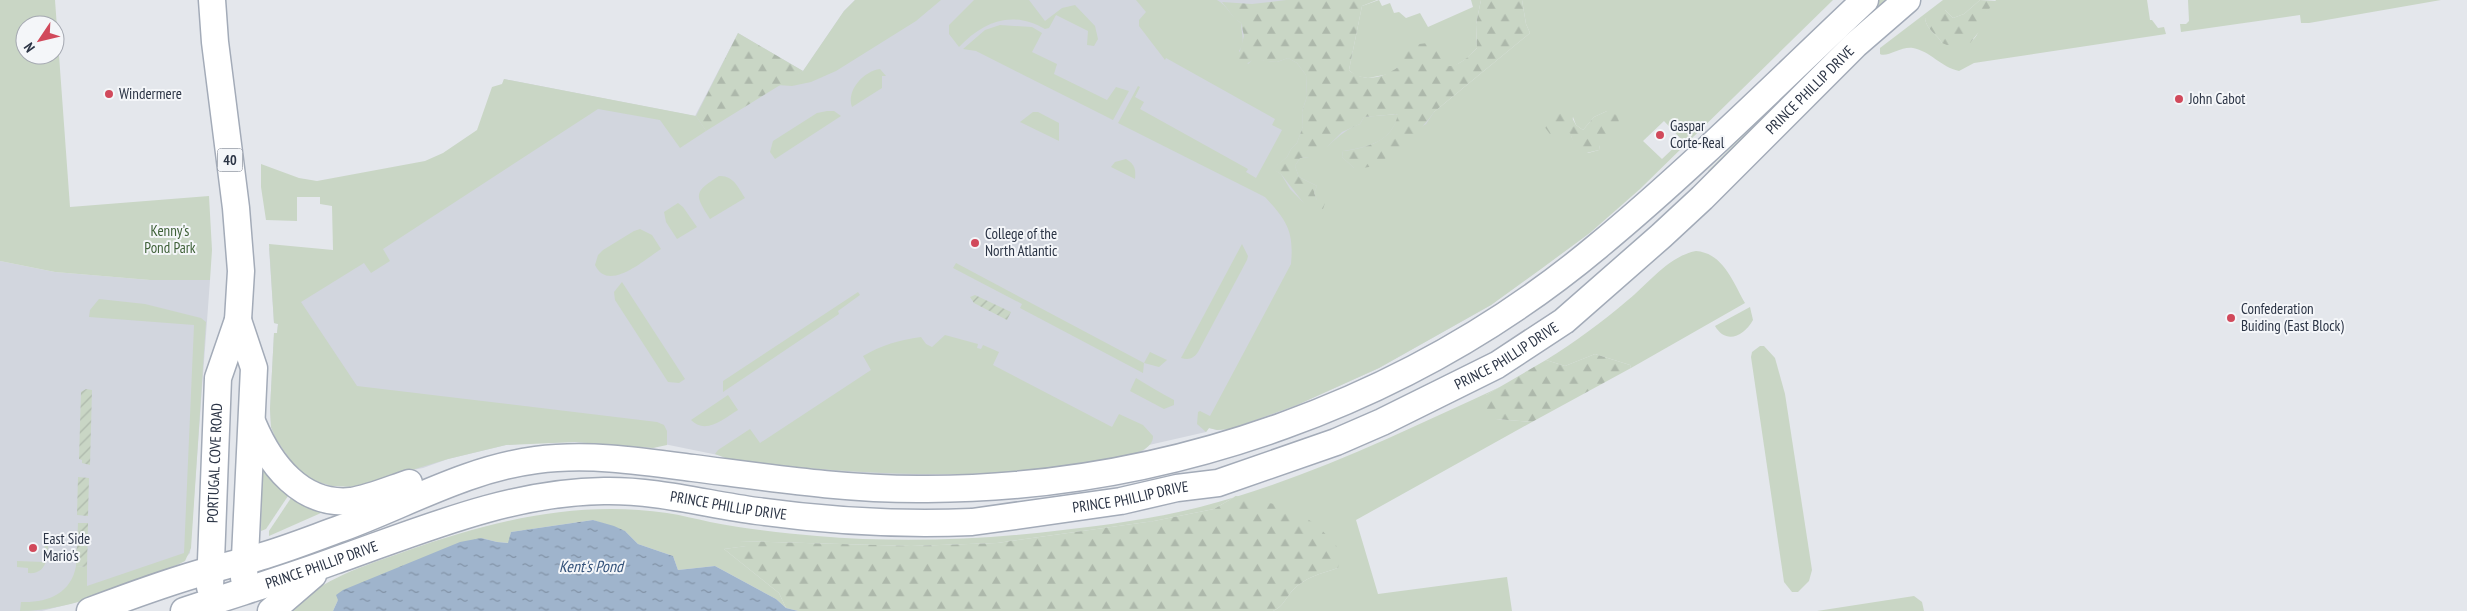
<svg xmlns="http://www.w3.org/2000/svg" width="2467" height="611" font-family="'PT Sans Narrow',sans-serif">
<style>
.built{fill:#d2d6de}
.green{fill:#c9d6c5;fill-rule:evenodd}
.forest{fill:url(#forest-firs)}
.garden{fill:url(#garden-furrows)}
.water{fill:url(#water-ripples)}
.lines{fill:none;stroke-linecap:round;stroke-linejoin:round}
.primary-casing{stroke:#a3abb8;stroke-width:29}
.primary{stroke:#fff;stroke-width:26}
.poi-dot{fill:#d1495b;stroke:#f4f6f9;stroke-width:2}
.labels{text-anchor:middle;stroke-width:4;stroke-linejoin:round;paint-order:stroke}
.shield{fill:#f4f6f9;stroke:#676e7b;stroke-width:1}
.shield-label{font-size:14px;font-weight:bold;fill:#2b3445}
.street-label{font-size:15px;fill:#2b3445;stroke:#f4f6f9}
.poi-label{font-size:15px;fill:#2b3445;stroke:#f4f6f9;text-anchor:start}
.park-label{font-size:15px;fill:#3f6138;stroke:#f4f6f9}
.water-label{font-size:16px;font-style:italic;fill:#34527a;stroke:#f4f6f9}
</style>
<defs>
<pattern id="forest-firs" width="22" height="20" patternUnits="userSpaceOnUse" patternTransform="scale(1.25)"><rect width="22" height="20" fill="#c9d6c5"/><path d="M5 1l3.5 6h-7zM16 11l3.5 6h-7z" fill="#adb8ab"/></pattern>
<pattern id="garden-furrows" width="10" height="10" patternUnits="userSpaceOnUse" patternTransform="scale(1.25)"><rect width="10" height="10" fill="#c9d6c5"/><path d="M-1 1l2-2M0 10L10 0M9 11l2-2" fill="none" stroke="#adb8ab"/></pattern>
<pattern id="water-ripples" width="26" height="14" patternUnits="userSpaceOnUse" patternTransform="scale(1.25)"><rect width="26" height="14" fill="#9fb4cc"/><path d="M2 4q2-2 4 0t4 0M15 11q2-2 4 0t4 0" fill="none" stroke="#8293a7"/></pattern>
</defs>
<rect width="100%" height="100%" fill="#e4e7ec"/>
<g class="built">
<polygon points="855,0 1359,0 1340,118 1434,112 1591,232 1491,305 1379,368 1297,405 1230,429 1217,430 1209,428 1206,432 1149,445 1142,452 927,475 904,475 854,473 757,463 664,444 653,448 575,442 534,443 506,445 448,459 423,468 332,486 321,483 276,439 271,427 270,409 274,333 277,333 278,324 274,323 269,248 374,260 375,210 490,134 504,79 695,116 738,33 803,71 844,11"/>
<polygon points="0,261 55,272 150,280 210,280 190,553 179,564 77,602 42,611 0,611"/>
</g>
<g class="green">
<path d="M 0,0 L 55,0 L 70,207 L 209,196 L 212,250 L 210,280 L 150,280 L 55,272 L 0,261 ZM 25,25 L 55,25 L 55,55 L 25,55 Z"/>
<polygon points="855,0 941,0 916,21 836,71 811,82 792,86 777,85 803,71 844,11"/>
<path d="M 974,0 L 1029,0 L 1045,21 L 1062,8 L 1075,5 L 1095,26 L 1098,39 L 1094,46 L 1087,45 L 1088,31 L 1056,15 L 1049,28 L 1045,29 C 1011,10 984,21 959,47 L 949,34 L 949,25 Z"/>
<path d="M 1136,0 L 1217,0 C 1227,5 1231,17 1241,23 C 1241,34 1246,41 1239,51 L 1248,64 L 1253,59 L 1277,62 L 1288,58 L 1297,63 L 1306,75 L 1307,96 L 1302,112 L 1303,126 L 1297,143 L 1291,149 L 1287,157 L 1273,169 L 1281,174 L 1290,189 L 1308,207 L 1317,200 L 1314,193 L 1317,186 L 1299,177 L 1295,166 L 1300,158 C 1324,159 1335,132 1360,124 L 1364,117 L 1399,114 C 1391,142 1369,147 1343,151 L 1342,157 L 1354,168 L 1426,124 L 1434,112 L 1530,33 L 1526,24 L 1522,0 L 1833,0 L 1640,189 L 1591,232 L 1541,269 L 1491,305 L 1379,368 L 1297,405 L 1230,429 L 1217,430 L 1209,428 L 1206,432 L 1197,424 L 1198,412 L 1200,411 L 1210,416 L 1291,264 C 1294,231 1287,221 1265,197 L 1118,123 L 1138,86 L 1140,87 L 1135,97 L 1144,102 L 1140,109 L 1248,169 L 1246,172 L 1256,178 L 1282,130 L 1272,125 L 1275,119 L 1166,58 L 1165,60 L 1139,26 L 1139,20 L 1146,12 ZM 1607,111 L 1604,135 L 1600,141 L 1599,150 L 1588,153 C 1571,140 1568,139 1573,117 L 1576,125 L 1583,130 L 1594,117 ZM 1664,121 L 1682,140 L 1662,159 L 1643,141 Z"/>
<polygon points="1379,0 1382,6 1390,3 1394,13 1399,12 1406,18 1420,13 1428,27 1473,7 1471,0 1481,0 1476,24 1477,48 1466,59 1453,67 1398,67 1389,74 1368,78 1356,76 1349,70 1362,6"/>
<polygon points="1877,0 1903,0 1708,173 1708,171"/>
<path d="M 1943,0 L 1980,0 L 1964,14 L 1953,18 L 1945,10 L 1925,19 C 1927,30 1936,33 1942,43 C 1973,42 1974,48 1984,16 C 1986,9 1993,6 1996,0 L 2147,0 L 2150,20 L 2152,20 L 2158,28 L 2164,27 L 2166,34 L 1974,63 L 1959,71 C 1941,67 1930,51 1913,48 C 1901,46 1887,58 1880,54 L 1880,48 Z"/>
<polygon points="2188,0 2441,0 2309,23 2301,23 2300,15 2181,32 2180,24 2186,24 2189,21"/>
<polygon points="1000,25 1032,27 1042,33 1032,52 1057,64 1054,74 1107,100 1116,87 1129,91 1113,120 976,51 963,49 985,30"/>
<path d="M 880,69 L 886,76 L 882,76 L 882,88 L 852,107 C 846,90 864,71 880,69 Z"/>
<polygon points="504,79 696,116 706,131 680,148 660,120 598,109 383,249 390,261 371,273 364,263 301,302 357,386 657,422 664,425 667,431 667,445 653,448 575,442 506,445 448,459 356,487 332,486 312,480 297,470 276,439 271,427 270,409 274,333 277,333 278,324 274,323 269,244 333,250 332,206 320,204 320,197 297,197 297,221 266,220 261,187 261,164 299,178 317,181 425,161 443,153 477,130 492,87 502,84"/>
<polygon points="827,111 834,111 841,116 775,159 770,152 773,141 817,113"/>
<polygon points="1033,112 1038,112 1059,123 1059,141 1020,122"/>
<path d="M 1126,159 C 1135,164 1136,170 1135,179 L 1111,167 L 1115,162 Z"/>
<path d="M 719,176 C 733,175 738,187 745,198 L 710,219 C 694,194 694,192 719,176 Z"/>
<polygon points="678,203 683,207 697,227 677,239 666,222 664,212"/>
<path d="M 640,229 L 652,235 L 661,249 C 644,260 608,293 595,265 L 598,255 L 603,250 L 634,231 Z"/>
<path d="M 1242,244 L 1248,256 L 1247,260 L 1198,352 C 1193,359 1189,360 1181,358 Z"/>
<path d="M 1696,251 C 1723,253 1733,282 1745,303 L 1631,368 L 1630,365 L 1595,354 L 1565,366 L 1546,360 C 1575,342 1602,322 1628,300 C 1649,283 1669,256 1696,251 Z"/>
<polygon points="956,263 1144,363 1150,352 1167,360 1159,367 1144,363 1143,373 1020,308 1022,304 953,268"/>
<polygon points="622,282 685,379 679,383 668,382 615,300 614,292"/>
<polygon points="858,292 860,295 838,311 839,314 723,392 723,381"/>
<path d="M 99,299 L 145,304 L 201,318 L 206,322 L 191,548 L 185,561 L 179,564 C 129,583 74,611 20,611 L 21,602 C 47,603 71,594 76,566 L 87,567 L 87,586 L 184,553 L 194,325 L 89,317 L 90,310 Z"/>
<path d="M 1750,307 L 1753,320 C 1744,336 1726,345 1715,326 Z"/>
<path d="M 945,335 L 978,344 L 977,348 L 981,349 L 983,345 L 999,352 L 993,365 L 1112,427 L 1119,414 L 1143,425 L 1153,436 C 1154,457 1104,460 1088,462 C 1064,465 1040,470 1016,472 C 919,478 824,472 728,459 L 715,454 L 718,450 L 750,429 L 760,443 L 871,370 L 863,356 C 882,345 899,340 921,337 L 926,344 L 932,347 Z"/>
<polygon points="1760,346 1764,346 1775,358 1785,394 1812,570 1809,581 1798,592 1792,592 1784,582 1751,357 1752,352"/>
<path d="M 1136,378 C 1148,385 1160,393 1174,400 L 1174,405 L 1164,409 L 1130,391 Z"/>
<path d="M 1500,387 L 1486,395 L 1496,419 L 1532,422 L 1356,520 L 1378,594 L 1507,577 L 1512,611 L 1273,611 C 1283,607 1285,599 1292,591 C 1303,578 1322,573 1338,568 L 1236,496 L 1214,509 L 1154,521 L 997,543 L 911,546 L 740,541 L 747,546 L 724,549 L 779,593 L 786,608 L 776,599 L 715,566 L 678,570 L 673,556 L 638,544 L 625,531 L 593,520 L 511,532 L 509,543 L 497,542 L 481,538 L 338,600 L 333,611 L 290,611 C 324,577 362,567 406,551 C 492,521 575,500 667,513 C 681,515 696,519 710,522 C 745,529 782,533 817,536 C 899,543 982,540 1063,530 C 1108,525 1156,518 1200,507 C 1305,480 1402,432 1500,387 Z"/>
<path d="M 728,395 L 738,410 C 723,419 706,435 691,420 Z"/>
<polygon points="262,464 290,493 266,529 261,531"/>
<polygon points="293,495 330,509 269,536 269,531"/>
<path d="M 45,538 L 48,538 C 48,553 49,575 28,573 L 28,568 L 17,567 L 17,561 L 44,562 Z"/>
<polygon points="1914,596 1922,602 1924,611 1817,611"/>
</g>
<g class="forest">
<path d="M 1286,0 L 1377,0 L 1362,6 L 1349,70 C 1363,83 1384,78 1398,67 L 1400,55 L 1419,44 L 1437,42 L 1443,54 L 1443,66 C 1458,68 1466,59 1477,48 L 1476,24 L 1481,0 L 1522,0 L 1526,24 L 1530,33 L 1434,112 C 1423,129 1389,161 1369,167 C 1365,168 1359,168 1354,168 L 1342,157 L 1343,151 C 1367,148 1393,141 1398,114 L 1364,117 L 1360,124 L 1342,132 L 1317,157 L 1300,158 L 1295,166 L 1299,177 L 1317,186 L 1314,193 L 1317,200 L 1325,203 L 1323,209 L 1309,210 L 1281,174 L 1272,169 L 1287,157 L 1291,149 L 1297,143 L 1303,126 L 1302,112 L 1307,96 L 1306,75 L 1297,63 L 1288,58 L 1277,62 L 1253,60 L 1241,67 L 1236,65 L 1244,36 L 1241,23 L 1235,19 L 1222,2 L 1252,4 Z"/>
<path d="M 1980,0 L 1997,1 L 1987,11 L 1982,28 L 1970,43 L 1947,45 L 1942,43 C 1936,33 1927,30 1925,19 L 1935,10 L 1945,10 L 1953,18 L 1964,14 Z"/>
<polygon points="738,33 803,71 706,131 696,116"/>
<path d="M 1555,108 L 1567,109 L 1576,125 L 1583,130 L 1594,117 L 1607,111 L 1617,115 L 1619,121 C 1613,134 1601,134 1599,150 L 1578,155 L 1570,133 L 1552,137 L 1544,126 L 1546,116 Z"/>
<polygon points="1595,354 1630,365 1631,368 1532,422 1496,419 1481,414 1475,404 1486,395 1546,360 1565,366"/>
<path d="M 1236,496 C 1286,505 1311,512 1342,553 L 1338,568 C 1322,573 1303,578 1292,591 C 1285,599 1283,607 1273,611 L 798,611 L 786,608 L 779,593 L 724,549 L 746,546 L 739,541 L 911,546 L 997,543 L 1154,521 L 1214,509 Z"/>
</g>
<g class="garden">
<polygon points="975,295 1011,312 1007,320 974,303 970,297"/>
<polygon points="86,389 92,390 90,465 82,463 82,460 79,459 81,392"/>
<polygon points="78,477 89,478 88,516 77,515"/>
<polygon points="78,523 88,523 87,567 76,566"/>
</g>
<polygon class="water" points="593,520 614,526 625,531 638,544 673,556 678,570 715,566 776,599 786,608 798,611 333,611 338,600 336,595 343,590 460,542 481,538 497,542 508,543 511,532"/>
<g class="lines">
<g class="primary-casing">
<g id="primary">
<polyline points="238,320 254,368 244,578"/>
<path d="M 253,424 C 270,464 301,506 351,501 C 370,498 391,489 409,483"/>
<path id="s1" d="M 210,587 L 218,378 L 238,320 L 241,271 L 236,208 L 215,42 L 212,0"/>
<path d="M 90,611 C 130,596 170,581 211,570 C 227,565 243,562 259,557 C 287,549 314,538 342,528 C 407,504 467,469 536,460 C 588,453 641,461 693,468 C 771,478 848,490 927,489 C 1170,488 1411,402 1598,246 C 1691,169 1777,83 1865,0"/>
<path id="s2" d="M 184,611 C 234,594 285,579 334,561 C 422,530 510,492 604,491 C 656,490 706,504 757,511 C 828,521 900,525 972,522 L 1121,501 L 1177,488 L 1218,483 L 1336,442 L 1382,422 L 1497,365 L 1564,321 L 1661,236 L 1702,198 L 1855,45 L 1907,0"/>
<polyline points="271,611 313,575"/>
</g>
</g>
<use href="#primary" class="primary"/>
</g>
<g class="poi-dot">
<circle cx="109" cy="94" r="5"/>
<circle cx="2179" cy="99" r="5"/>
<circle cx="1660" cy="135" r="5"/>
<circle cx="975" cy="243" r="5"/>
<circle cx="2231" cy="318" r="5"/>
<circle cx="33" cy="548" r="5"/>
</g>
<g class="labels">
<rect class="shield" x="217.5" y="148.5" width="25" height="23" rx="4"/>
<g class="shield-label">
<text x="230" y="165">40</text>
</g>
<g class="street-label">
<text dy="5" stroke="none"><textPath href="#s2" startOffset="1779">PRINCE PHILLIP DRIVE</textPath></text>
<text dy="5" stroke="none"><textPath href="#s2" startOffset="1374">PRINCE PHILLIP DRIVE</textPath></text>
<text dy="5" stroke="none"><textPath href="#s1" startOffset="124">PORTUGAL COVE ROAD</textPath></text>
<text dy="5" stroke="none"><textPath href="#s2" startOffset="969">PRINCE PHILLIP DRIVE</textPath></text>
<text dy="5" stroke="none"><textPath href="#s2" startOffset="564">PRINCE PHILLIP DRIVE</textPath></text>
<text dy="5" stroke="none"><textPath href="#s2" startOffset="145">PRINCE PHILLIP DRIVE</textPath></text>
</g>
<g class="poi-label">
<text x="119" y="99">Windermere</text>
<text x="2189" y="104">John Cabot</text>
<text x="1670" y="131">Gaspar<tspan x="1670" dy="17">Corte-Real</tspan></text>
<text x="985" y="239">College of the<tspan x="985" dy="17">North Atlantic</tspan></text>
<text x="2241" y="314">Confederation<tspan x="2241" dy="17">Buiding (East Block)</tspan></text>
<text x="43" y="544">East Side<tspan x="43" dy="17">Mario's</tspan></text>
</g>
<g class="park-label">
<text x="170" y="236">Kenny's<tspan x="170" dy="17">Pond Park</tspan></text>
</g>
<g class="water-label">
<text x="591" y="572">Kent's Pond</text>
</g>
</g>
<g transform="translate(40 40) rotate(235)"><circle r="24" fill="#f4f6f9" stroke="#a4a8b1"/>
<path d="M0-4L9 19L0 12L-9 19Z" fill="#d1495b"/>
<text y="-8" font-size="14" font-weight="bold" text-anchor="middle" fill="#2b3445">N</text>
</g>
</svg>
